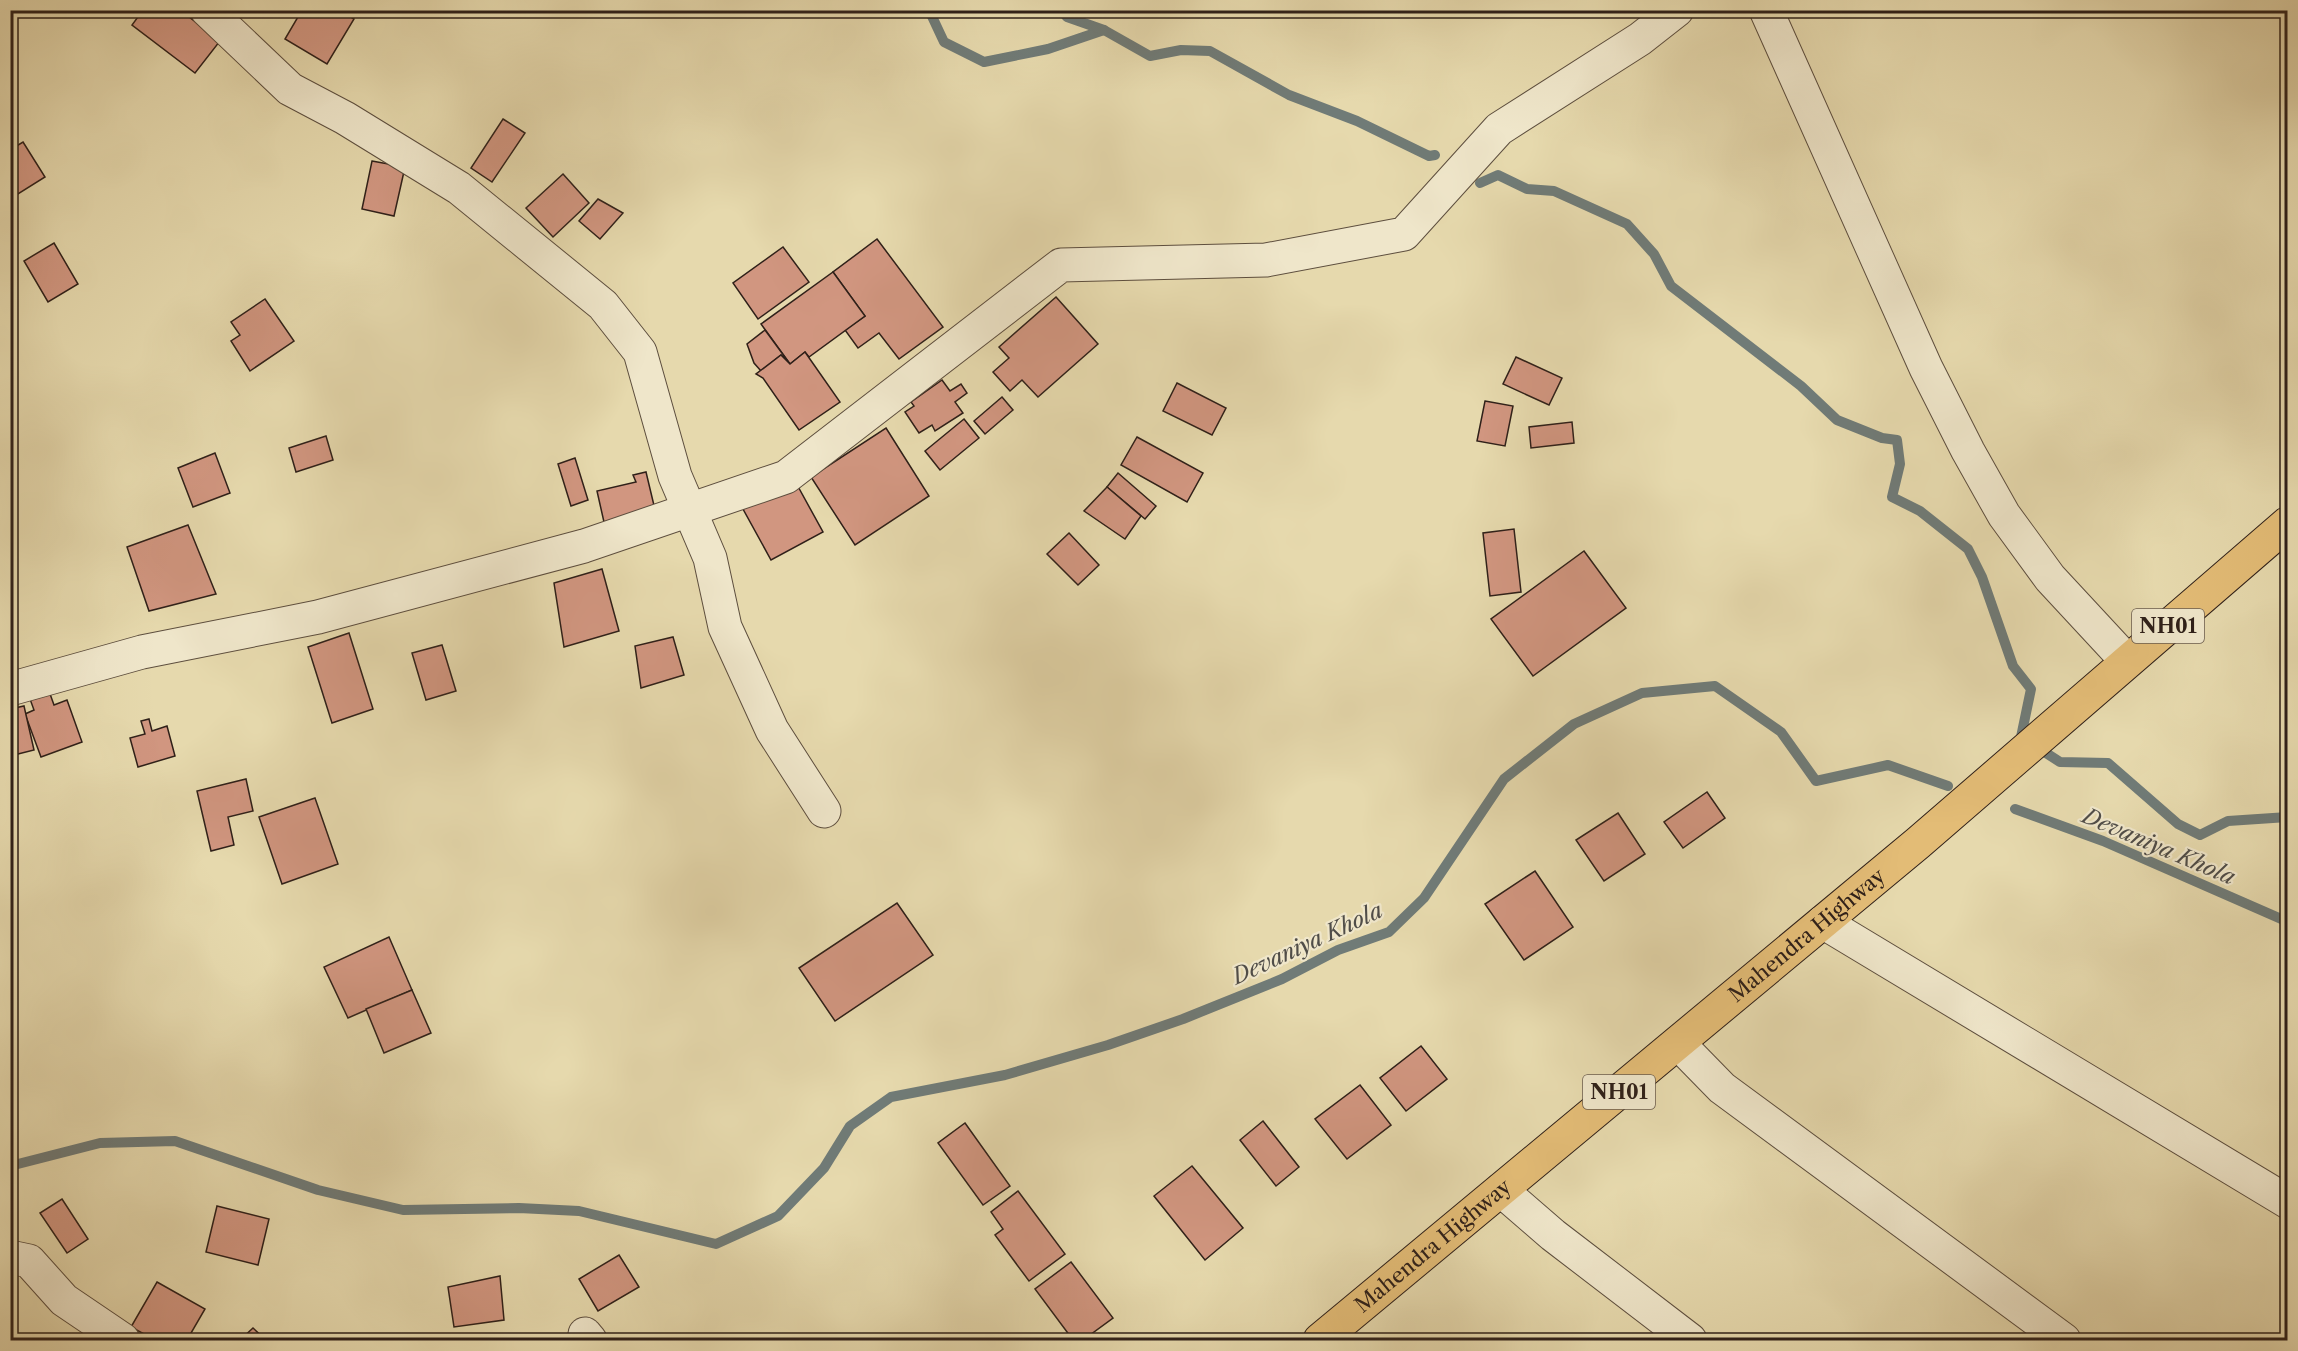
<svg xmlns="http://www.w3.org/2000/svg" width="2298" height="1351" font-family="'Libre Caslon Text',serif">
<style>
.lines{fill:none;stroke-linecap:round;stroke-linejoin:round}
.stream{stroke:#707b77;stroke-width:10}
.building{fill:#d19680;stroke:#2f2019;stroke-width:1.5}
.minor-casing{stroke:#5d4e3e;stroke-width:35}
.highway-casing{stroke:#2f2019;stroke-width:35}
.minor{stroke:#efe6ca;stroke-width:33}
.highway{stroke:#e3bc76;stroke-width:33}
.labels{text-anchor:middle;stroke-width:4.5;stroke-linejoin:round;paint-order:stroke}
.shield{fill:#efe6ca;stroke:#695b4e;stroke-width:1.5}
.shield-label{font-size:20px;font-weight:bold;fill:#2f2019}
.street-label{font-size:21px;fill:#2f2019;stroke:#efe6ca}
.water-label{font-size:22px;font-style:italic;fill:#504d48;stroke:#efe6ca}
</style>
<rect width="100%" height="100%" fill="#e6d9ad"/>
<filter id="stains"><feTurbulence type="fractalNoise" baseFrequency=".00333" numOctaves="4"/><feColorMatrix values="0 0 0 0 .2 0 0 0 0 .09 0 0 0 0 .02 0 0 0 .5 -.17"/></filter>
<radialGradient id="worn" r=".72"><stop offset=".6" stop-color="#630" stop-opacity="0"/><stop offset="1" stop-color="#630" stop-opacity=".3"/></radialGradient>
<g class="lines">
<g class="stream">
<polyline points="929,10 944,42 984,62 1048,49 1104,30"/>
<polyline points="1061,10 1067,17 1104,30 1150,56 1181,50 1210,51 1289,95 1357,121 1429,156 1435,155"/>
<polyline points="1480,183 1498,175 1527,189 1554,191 1627,224 1654,254 1671,286 1801,386 1837,420 1882,438 1897,440 1900,464 1892,497 1920,511 1968,549 1982,577 2013,666 2031,689 2021,737 2060,762 2108,763 2178,824 2200,835 2228,821 2288,817"/>
<polyline points="2015,809 2103,841 2288,922"/>
<polyline points="10,1166 100,1143 175,1141 318,1190 403,1210 519,1208 579,1211 716,1244 778,1216 824,1168 850,1126 891,1097 1005,1075 1108,1045 1183,1019 1282,979 1338,950 1389,932 1424,898 1504,779 1574,724 1642,693 1715,686 1781,732 1816,781 1888,765 1948,786"/>
</g>
</g>
<g class="building">
<polygon points="143,10 180,10 220,41 195,73 132,25"/>
<polygon points="302,10 340,10 354,19 327,64 285,39"/>
<polygon points="503,119 525,133 492,182 471,168"/>
<polygon points="23,142 45,177 10,199 10,150"/>
<polygon points="372,161 405,167 394,216 362,209"/>
<polygon points="563,174 589,203 553,237 526,208"/>
<polygon points="598,199 623,213 600,239 579,221"/>
<polygon points="877,239 943,327 899,359 879,333 858,348 845,330 865,316 833,272"/>
<polygon points="54,243 78,284 48,302 24,261"/>
<polygon points="783,247 809,282 758,319 733,283"/>
<polygon points="833,272 865,316 809,357 805,352 790,364 761,324"/>
<polygon points="1056,297 1098,344 1038,397 1022,380 1010,391 993,372 1009,358 999,347"/>
<polygon points="265,299 294,341 250,371 231,341 240,335 231,322"/>
<polygon points="765,330 790,364 781,355 761,371 754,363 747,344"/>
<polygon points="805,352 840,402 799,430 763,378 756,374 781,355 790,364"/>
<polygon points="1516,357 1562,378 1549,405 1503,384"/>
<polygon points="942,380 950,391 961,384 967,393 955,402 963,413 935,431 932,425 919,433 905,412 914,406 911,402"/>
<polygon points="1177,383 1226,408 1212,435 1163,411"/>
<polygon points="1002,397 1013,410 985,434 974,421"/>
<polygon points="1485,401 1513,406 1505,446 1477,441"/>
<polygon points="964,419 979,438 940,470 925,451"/>
<polygon points="1572,422 1574,443 1531,448 1529,427"/>
<polygon points="886,428 929,496 855,545 811,477"/>
<polygon points="326,436 333,460 296,472 289,448"/>
<polygon points="1137,437 1203,473 1187,502 1121,465"/>
<polygon points="215,453 230,493 193,507 178,468"/>
<polygon points="575,458 588,500 571,506 558,464"/>
<polygon points="646,472 657,518 606,531 597,491 636,482 633,475"/>
<polygon points="1118,473 1156,506 1145,519 1107,487"/>
<polygon points="795,481 823,532 771,560 743,509"/>
<polygon points="1107,487 1141,516 1125,539 1084,511"/>
<polygon points="188,525 216,594 149,611 127,547"/>
<polygon points="1514,529 1521,592 1490,596 1483,533"/>
<polygon points="1069,533 1099,565 1078,585 1047,554"/>
<polygon points="1584,551 1626,608 1533,676 1491,619"/>
<polygon points="602,569 619,631 564,647 554,583"/>
<polygon points="349,633 373,709 332,723 308,647"/>
<polygon points="673,637 684,675 641,688 635,646"/>
<polygon points="442,645 456,691 426,700 412,653"/>
<polygon points="49,691 54,705 67,700 82,742 41,757 25,714 34,710 30,699"/>
<polygon points="24,706 34,750 10,756 10,709"/>
<polygon points="149,719 152,731 167,726 175,756 138,767 130,738 145,734 141,721"/>
<polygon points="246,779 253,811 228,817 234,845 211,851 197,791"/>
<polygon points="1707,792 1725,818 1683,848 1664,822"/>
<polygon points="315,798 338,864 282,884 259,817"/>
<polygon points="1618,813 1645,854 1604,881 1576,840"/>
<polygon points="1535,871 1573,927 1524,960 1485,904"/>
<polygon points="897,903 933,955 835,1021 799,968"/>
<polygon points="389,937 412,990 348,1018 324,967"/>
<polygon points="412,990 431,1033 384,1053 366,1009"/>
<polygon points="1421,1046 1447,1079 1406,1111 1380,1078"/>
<polygon points="1360,1085 1391,1125 1347,1159 1315,1119"/>
<polygon points="1263,1121 1299,1167 1276,1186 1240,1140"/>
<polygon points="965,1123 1010,1186 983,1205 938,1143"/>
<polygon points="1192,1166 1243,1228 1205,1260 1154,1196"/>
<polygon points="1018,1191 1065,1254 1029,1281 995,1235 1003,1229 991,1212"/>
<polygon points="62,1199 88,1239 67,1253 40,1213"/>
<polygon points="217,1206 269,1219 258,1265 206,1252"/>
<polygon points="619,1255 639,1287 598,1311 579,1279"/>
<polygon points="1071,1262 1113,1318 1083,1340 1073,1340 1035,1289"/>
<polygon points="500,1276 504,1320 454,1327 448,1287"/>
<polygon points="157,1282 205,1309 187,1340 155,1340 131,1327"/>
<polygon points="253,1328 266,1340 240,1340"/>
</g>
<g class="lines">
<g class="minor-casing">
<g id="minor">
<polyline points="207,10 290,89 345,118 459,188 603,305 640,352 675,476 710,558 725,627 772,730 824,811"/>
<polyline points="1766,10 1926,368 1968,451 2004,515 2050,578 2127,661"/>
<polyline points="10,689 142,652 318,617 584,546 786,477 1061,265 1266,260 1404,234 1499,129 1640,39 1677,10"/>
<polyline points="1823,922 2288,1202"/>
<polyline points="1678,1043 1722,1088 2064,1340"/>
<polyline points="1501,1190 1553,1235 1690,1340"/>
<polyline points="10,1257 29,1261 64,1300 123,1340"/>
<polyline points="585,1334 590,1340"/>
</g>
</g>
<g class="highway-casing">
<g id="highway">
<path id="s1" d="M 1320,1340 L 1918,843 L 2288,523"/>
</g>
</g>
<use href="#minor" class="minor"/>
<use href="#highway" class="highway"/>
</g>
<g class="labels">
<g class="shield">
<rect x="2132" y="609" width="72" height="34" rx="4.5"/>
<rect x="1583" y="1075" width="72" height="34" rx="4.5"/>
</g>
<g class="shield-label">
<text x="2168" y="633">NH01</text>
<text x="1619" y="1099">NH01</text>
</g>
<g class="street-label">
<text dy="7" stroke="none"><textPath href="#s1" startOffset="633">Mahendra Highway</textPath></text>
<text dy="7" stroke="none"><textPath href="#s1" startOffset="147">Mahendra Highway</textPath></text>
</g>
<g class="water-label">
<text transform="translate(2159 846) rotate(23)" y="8">Devaniya Khola</text>
<text transform="translate(1307 943) rotate(-25)" y="8">Devaniya Khola</text>
</g>
</g>
<rect width="2298" height="1351" fill="none" stroke="#e6d9ad" stroke-width="36"/>
<rect x="12" y="12" width="2274" height="1327" fill="none" stroke="#2f2019" stroke-width="3"/>
<rect x="18" y="18" width="2262" height="1315" fill="none" stroke="#2f2019" stroke-width="1.5"/>
<rect width="100%" height="100%" filter="url(#stains)"/>
<rect width="100%" height="100%" fill="url(#worn)"/>
</svg>
